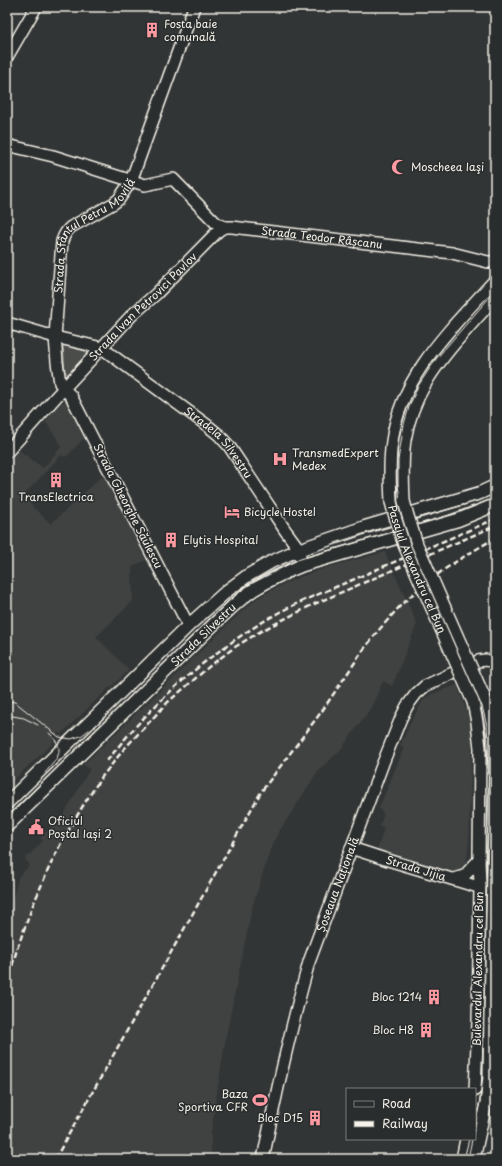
<svg xmlns="http://www.w3.org/2000/svg" width="502" height="1166" font-family="'Playpen Sans',sans-serif">
<style>
.built{fill:#404242}
.green{fill:#4b4d4c;stroke:#a09f9a}
.lines{fill:none;stroke-linecap:round;stroke-linejoin:round}
.secondary-casing{stroke:#f4f1e8;stroke-width:14}
.primary-casing{stroke:#f4f1e8;stroke-width:15}
.secondary{stroke:#2a2d2e;stroke-width:11}
.primary{stroke:#2a2d2e;stroke-width:12}
.tram{stroke:#f4f1e8;stroke-width:1}
.rail{stroke:#f4f1e8;stroke-width:2.5;stroke-dasharray:6 3;stroke-linecap:butt}
.secondary-bridge-casing{stroke:#f4f1e8;stroke-width:14;stroke-linecap:butt}
.secondary-bridge{stroke:#2a2d2e;stroke-width:11}
.labels{text-anchor:middle;stroke-width:3;stroke-linejoin:round;paint-order:stroke}
.poi-label{font-size:11px;fill:#f4f1e8;stroke:#2a2d2e;text-anchor:start}
.street-label{font-size:11px;fill:#f4f1e8;stroke:#2a2d2e}
</style>
<rect width="100%" height="100%" fill="#323535"/>
<filter id="ink" filterUnits="userSpaceOnUse"><feTurbulence type="fractalNoise" baseFrequency=".025" numOctaves="2"/><feDisplacementMap in="SourceGraphic" scale="8" xChannelSelector="R" yChannelSelector="G"/><feConvolveMatrix kernelMatrix="1 2 1 2 8 2 1 2 1" color-interpolation-filters="sRGB"/></filter>
<g filter="url(#ink)">
<g class="built">
<polygon points="63,402 67,403 70,406 85,437 66,457 61,455 25,494 33,507 51,524 105,473 146,560 132,567 133,601 96,637 129,670 110,688 109,688 61,734 57,732 52,738 53,743 7,786 7,465 19,450 43,468 62,446 45,421 59,404"/>
<polygon points="385,552 417,624 392,686 383,681 371,708 341,749 318,771 277,835 270,850 252,908 226,1036 211,1132 211,1159 7,1159 7,918 19,876 30,865 25,859 43,841 40,838 54,824 57,826 90,769 83,765 240,613 258,598 281,585 298,578 325,568"/>
<polygon points="457,685 472,726 469,841 466,864 459,871 450,872 377,850 384,829 379,826 384,815 379,808 404,748 400,746 412,720 424,699 432,694"/>
</g>
<polygon class="green" points="63,345 85,351 88,353 86,357 68,374 65,372"/>
<g class="lines">
<g class="secondary-casing">
<g id="secondary">
<polyline points="7,57 36,7"/>
<path id="s1" d="M 7,146 L 11,146 L 53,156 L 145,185 L 173,179 L 215,222 L 224,227 L 232,227 L 452,253 L 488,262 L 495,262"/>
<path id="s2" d="M 7,323 L 55,337 L 102,348 L 208,426 L 219,435 L 229,446 L 285,530 L 296,545 L 303,565"/>
<path id="s3" d="M 7,452 L 55,398 L 132,315 L 156,294 L 218,231 L 224,227"/>
<path d="M 404,501 C 403,480 402,460 405,440 C 412,397 434,367 462,335 C 473,322 484,310 495,298"/>
<path d="M 391,502 C 390,481 389,461 392,441 C 401,374 452,328 495,280"/>
<path id="s4" d="M 190,624 L 185,619 L 71,396 L 64,389 L 60,383 L 57,362 L 55,337 L 62,241 C 64,235 66,231 71,227 L 114,203 L 119,199 L 131,181 L 194,7"/>
<polyline points="473,702 477,722 480,748 479,860 480,886 478,1022 475,1090"/>
<path id="s5" d="M 351,848 L 388,860 L 475,886 L 480,886"/>
<polyline points="454,879 464,876 479,860"/>
<path id="s6" d="M 263,1159 C 276,1093 291,1027 309,962 L 383,763 L 401,718 L 407,706 L 416,694 L 425,686 L 478,661 L 485,660 L 495,662"/>
<polyline points="462,1159 466,1139"/>
<polyline points="474,1159 486,1103 489,1077 490,1016 495,777 492,732 486,701"/>
</g>
</g>
<g class="primary-casing">
<g id="primary">
<polyline points="7,803 190,624 228,590 247,576 271,562 298,550 365,527 480,493 495,486"/>
<path id="s7" d="M 7,826 L 213,625 C 226,613 238,600 253,590 C 269,580 285,572 303,565 L 458,520 L 495,505"/>
</g>
</g>
<use href="#secondary" class="secondary"/>
<use href="#primary" class="primary"/>
<g class="tram">
<polyline points="335,543 378,529 467,504"/>
<polyline points="7,701 15,702 59,737 71,739 81,736 89,730"/>
<polyline points="7,715 24,718 38,725"/>
<path d="M 45,773 C 58,757 67,751 49,733"/>
<polyline points="7,818 86,739 231,599 247,586 297,560 446,516 495,498"/>
<polyline points="475,1126 481,1095 482,1075 489,760 487,726 481,702 474,682 407,530 400,501 398,484 398,460 404,424 409,407 418,386 436,359 495,291"/>
<polyline points="464,1159 469,1139"/>
</g>
<g class="rail">
<path d="M 107,761 C 154,700 211,651 278,613 C 301,601 326,591 350,581 C 398,560 447,540 495,519"/>
<polyline points="7,983 18,946 33,905 48,870 61,843 84,804 101,778 124,749 168,702 211,665 235,647 261,631 312,605 495,526"/>
<polyline points="55,1159 261,792 322,711 364,649 378,631 401,605 414,593 442,571 460,559 495,538"/>
</g>
<g class="secondary-bridge-casing">
<g id="secondary-bridge">
<polyline points="404,501 408,516 417,544 486,701"/>
<path id="s8" d="M 391,502 L 395,517 L 404,545 L 473,702"/>
</g>
</g>
<use href="#secondary-bridge" class="secondary-bridge"/>
</g>
</g>
<defs>
<g id="building-bare" transform="scale(1.2)"><path d="M-4-6H4V6H1V3H-1V6H-4ZM-2.5-4.3h1.7v1.8h-1.7ZM.8-4.3h1.7v1.8H.8ZM-2.5-1h1.7V.8h-1.7ZM.8-1h1.7V.8H.8Z" fill="#ff9aa2" stroke="#2a2d2e" stroke-width="2.5" paint-order="stroke"/></g>
<g id="mosque-bare" transform="scale(1.2)"><path d="M3.5-4.9A6 6 0 1 0 3.5 4.9A5 5 0 1 1 3.5-4.9Z" fill="#ff9aa2" stroke="#2a2d2e" stroke-width="2.5" paint-order="stroke"/></g>
<g id="hospital-bare" transform="scale(1.2)"><path d="M-5-5h3v3.5h4V-5h3V5h-3V1.5h-4V5h-3Z" fill="#ff9aa2" stroke="#2a2d2e" stroke-width="2.5" paint-order="stroke"/></g>
<g id="hotel-bare" transform="scale(1.2)"><path d="M-6-4.5h1.5V1H6V5H4.5V3h-9V5H-6ZM-4 0a1.8 1.8 0 1 1 3.6 0ZM.5 0V-2.5h3Q6-2.5 6 0Z" fill="#ff9aa2" stroke="#2a2d2e" stroke-width="2.5" paint-order="stroke"/></g>
<g id="civic-bare" transform="scale(1.2)"><path d="M-.6-6.5H3V-4.5H.6V-3L4-1V1h2V6H-6V1h2V-1L-.6-3ZM-1.2 2.5V6h2.4V2.5Z" fill="#ff9aa2" stroke="#2a2d2e" stroke-width="2.5" paint-order="stroke"/></g>
<g id="stadium-bare" transform="scale(1.2)"><path d="M0-5a6.5 5 0 1 0 0 10a6.5 5 0 1 0 0-10ZM-3.5-1.8h7v3.6h-7Z" fill="#ff9aa2" stroke="#2a2d2e" stroke-width="2.5" paint-order="stroke"/></g>
</defs>
<g fill-rule="evenodd">
<use href="#building-bare" x="152" y="30"/>
<use href="#mosque-bare" x="399" y="167"/>
<use href="#hospital-bare" x="280" y="459"/>
<use href="#building-bare" x="56" y="480"/>
<use href="#hotel-bare" x="232" y="512"/>
<use href="#building-bare" x="171" y="540"/>
<use href="#civic-bare" x="36" y="827"/>
<use href="#building-bare" x="434" y="997"/>
<use href="#building-bare" x="426" y="1030"/>
<use href="#stadium-bare" x="260" y="1100"/>
<use href="#building-bare" x="315" y="1118"/>
</g>
<g class="labels">
<g class="poi-label">
<text x="164" y="28">Fosta baie<tspan x="164" dy="13">comunală</tspan></text>
<text x="411" y="171">Moscheea Iaşi</text>
<text x="292" y="457">TransmedExpert<tspan x="292" dy="13">Medex</tspan></text>
<text x="56" y="501" text-anchor="middle">TransElectrica</text>
<text x="244" y="516">Bicycle Hostel</text>
<text x="183" y="544">Elytis Hospital</text>
<text x="48" y="825">Oficiul<tspan x="48" dy="13">Poștal Iași 2</tspan></text>
<text x="422" y="1001" text-anchor="end">Bloc 1214</text>
<text x="414" y="1034" text-anchor="end">Bloc H8</text>
<text x="248" y="1098" text-anchor="end">Baza<tspan x="248" dy="13">Sportiva CFR</tspan></text>
<text x="303" y="1122" text-anchor="end">Bloc D15</text>
</g>
<g class="street-label">
<text dy="4" stroke="none"><textPath href="#s4" startOffset="439">Strada Sfântul Petru Movilă</textPath></text>
<text dy="4" stroke="none"><textPath href="#s1" startOffset="341">Strada Teodor Râșcanu</textPath></text>
<text dy="4" stroke="none"><textPath href="#s3" startOffset="199">Strada Ivan Petrovici Pavlov</textPath></text>
<text dy="4" stroke="none"><textPath href="#s2" startOffset="249">Stradela Silvestru</textPath></text>
<text transform="translate(128 506) rotate(63)" y="4">Strada Gheorghe Săulescu</text>
<text dy="4" stroke="none"><textPath href="#s8" startOffset="72">Pasajul Alexandru cel Bun</textPath></text>
<text dy="4" stroke="none"><textPath href="#s7" startOffset="274">Strada Silvestru</textPath></text>
<text dy="4" stroke="none"><textPath href="#s5" startOffset="68">Strada Jijia</textPath></text>
<text dy="4" stroke="none"><textPath href="#s6" startOffset="285">Șoseaua Națională</textPath></text>
<text transform="translate(478 969) rotate(-89)" y="4">Bulevardul Alexandru cel Bun</text>
</g>
</g>
<rect width="502" height="1166" fill="none" stroke="#2a2d2e" stroke-width="24"/>
<rect x="12" y="12" width="478" height="1142" fill="none" stroke="#f4f1e8" stroke-width="1.5" filter="url(#ink)"/>
<rect x="346" y="1088" width="130" height="52" fill="#2a2d2e" stroke="#7b7b78"/>
<rect x="354" y="1101" width="20" height="6" fill="#2a2d2e" stroke="#7b7b78"/>
<text x="382" y="1108" font-size="12" fill="#f4f1e8">Road</text>
<rect x="354" y="1121" width="20" height="6" fill="#f4f1e8" stroke="#7b7b78"/>
<text x="382" y="1128" font-size="12" fill="#f4f1e8">Railway</text>
</svg>
